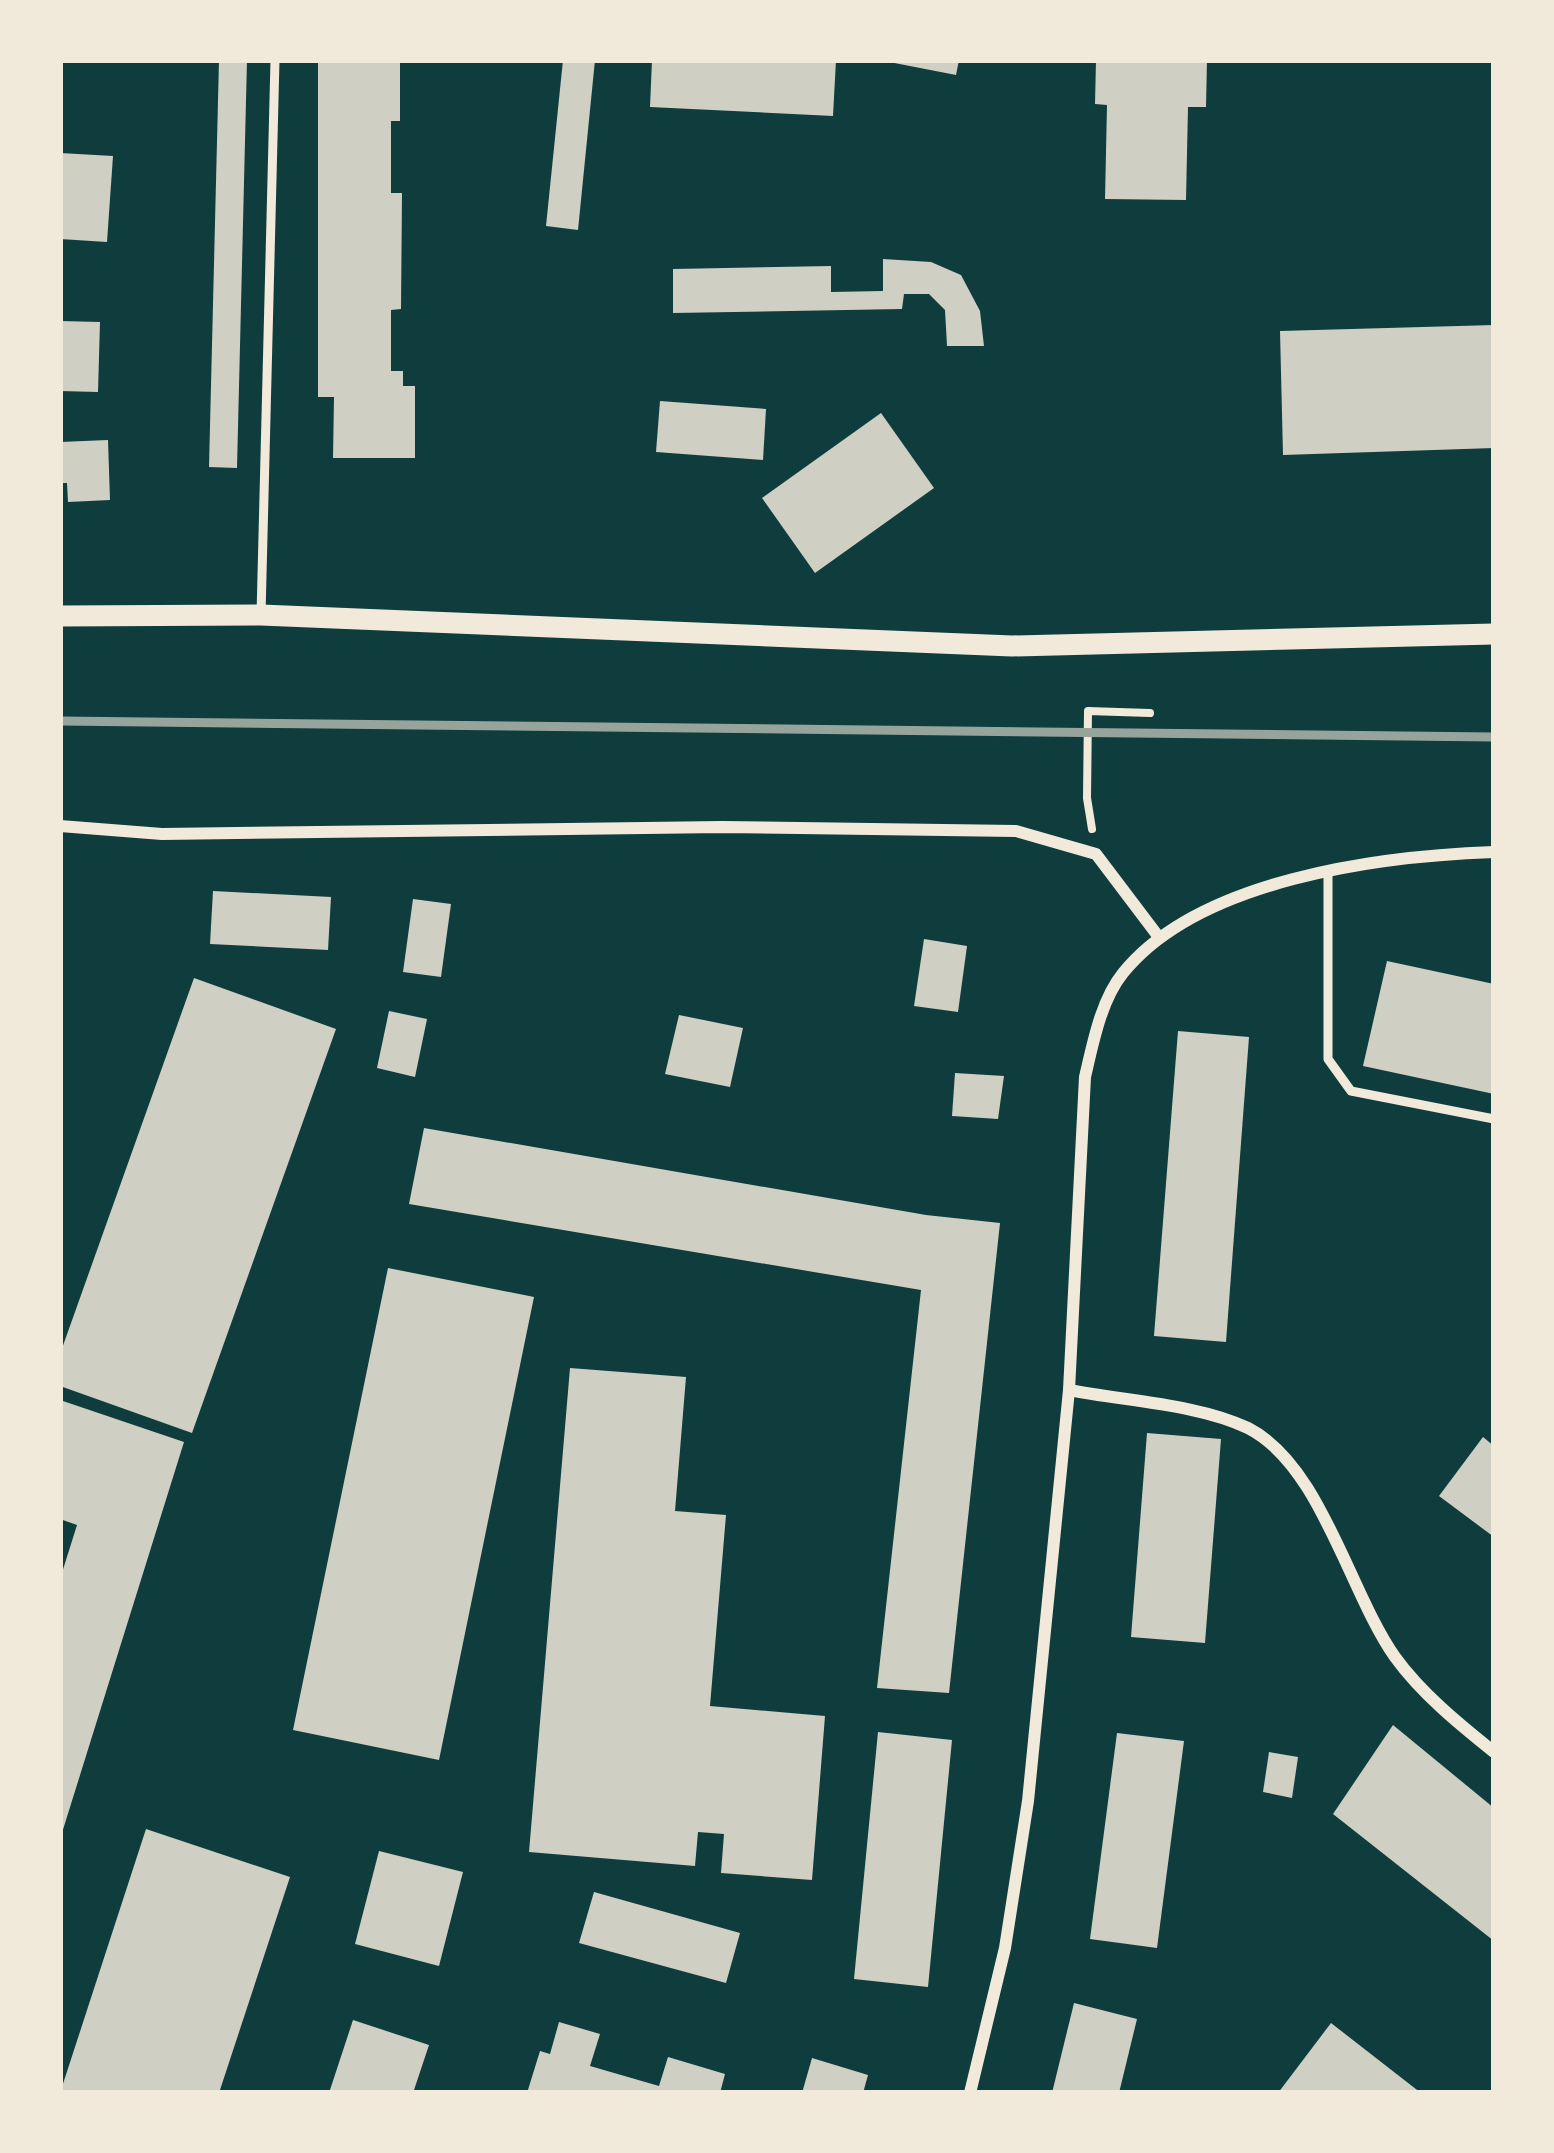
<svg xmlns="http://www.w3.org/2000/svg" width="1554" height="2153" font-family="'Golos Text',sans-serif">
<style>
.building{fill:#cfcfc3}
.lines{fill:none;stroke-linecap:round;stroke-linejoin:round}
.path{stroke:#f1e9da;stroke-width:8}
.service{stroke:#f1e9da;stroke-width:9}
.minor{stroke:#f1e9da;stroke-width:12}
.tertiary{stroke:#f1e9da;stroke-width:21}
.rail{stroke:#97a49c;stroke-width:9}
</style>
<rect width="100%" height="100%" fill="#0f3d3e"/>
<g class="building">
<polygon points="219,60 247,60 237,468 209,467"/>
<polygon points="318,60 400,60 400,121 391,121 391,193 402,193 401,309 391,310 391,371 403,371 403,386 415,386 415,458 333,458 334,397 318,397"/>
<polygon points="563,60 595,60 578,230 546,226"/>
<polygon points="652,60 836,60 833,116 650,107"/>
<polygon points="879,60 959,60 956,75"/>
<polygon points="1096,60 1207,60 1206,107 1188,107 1186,200 1105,199 1107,105 1095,104"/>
<polygon points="60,153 113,156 107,242 60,239"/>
<polygon points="883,259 931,262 961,275 980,311 984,346 947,346 945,310 929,294 904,294 902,309 673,313 673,269 831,266 831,292 883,291"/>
<polygon points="60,321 100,322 98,392 60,391"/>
<polygon points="1494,325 1494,448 1283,455 1280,331"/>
<polygon points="660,401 766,409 763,460 656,452"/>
<polygon points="881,413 934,488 815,573 762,498"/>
<polygon points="108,440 110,500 68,502 67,483 60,483 60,442"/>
<polygon points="213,891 331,897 328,950 210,944"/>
<polygon points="413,899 451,904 441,977 403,972"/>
<polygon points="924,939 967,946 958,1012 914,1006"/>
<polygon points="1387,961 1494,984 1494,1094 1363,1066"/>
<polygon points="194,978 336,1029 192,1433 60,1386 60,1354"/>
<polygon points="389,1011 427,1019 415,1077 377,1068"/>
<polygon points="679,1015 743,1028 730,1087 665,1074"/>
<polygon points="1178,1031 1249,1037 1226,1342 1154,1336"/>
<polygon points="955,1073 1004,1076 998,1119 952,1116"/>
<polygon points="424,1128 926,1215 1000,1223 949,1693 877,1688 921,1290 409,1204"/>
<polygon points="388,1268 534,1297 439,1760 293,1730"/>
<polygon points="570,1368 686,1377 675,1511 726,1515 710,1706 825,1716 812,1880 721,1873 724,1834 698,1832 695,1866 529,1852"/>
<polygon points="60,1400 184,1442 61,1836 60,1579 77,1525 60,1519"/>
<polygon points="1147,1433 1221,1439 1205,1643 1131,1637"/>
<polygon points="1483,1437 1494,1446 1494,1537 1439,1496"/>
<polygon points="1393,1725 1494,1808 1494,1941 1333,1814"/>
<polygon points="878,1732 952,1740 928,1987 854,1979"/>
<polygon points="1117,1733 1184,1741 1157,1948 1090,1939"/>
<polygon points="1269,1752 1298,1757 1292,1798 1263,1792"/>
<polygon points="146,1829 290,1877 219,2093 60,2093"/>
<polygon points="379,1851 463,1872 439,1966 355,1944"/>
<polygon points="594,1892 740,1933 726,1983 579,1943"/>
<polygon points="1074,2003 1137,2019 1119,2093 1052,2093"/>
<polygon points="353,2020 429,2045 413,2093 329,2093"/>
<polygon points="559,2022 600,2034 590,2066 659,2086 668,2057 725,2074 720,2093 527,2093 540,2051 550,2054"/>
<polygon points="1331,2023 1421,2093 1278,2093"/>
<polygon points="812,2058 868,2075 863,2093 802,2093"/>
</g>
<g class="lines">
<polyline class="path" points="1092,829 1087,798 1088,711 1150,713"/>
<g class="service">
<polyline points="261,615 275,60"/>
<polyline points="1328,872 1328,1059 1351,1091 1494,1119"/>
</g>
<g class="minor">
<polyline points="60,826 162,834 722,827 1016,831 1096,854 1158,936"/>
<path d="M 1069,1390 C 1125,1401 1198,1404 1248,1428 C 1321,1465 1349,1592 1395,1657 C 1421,1693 1459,1724 1494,1752"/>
<path d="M 970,2093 L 1005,1948 L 1028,1801 L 1069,1390 L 1085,1077 C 1093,1043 1101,1000 1123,973 C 1199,879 1380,856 1494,852"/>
</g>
<polyline class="tertiary" points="60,616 261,615 1012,646 1494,634"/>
<polyline class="rail" points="60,721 1494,737"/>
</g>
<rect width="1554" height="2153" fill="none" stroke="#f1e9da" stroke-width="126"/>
</svg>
